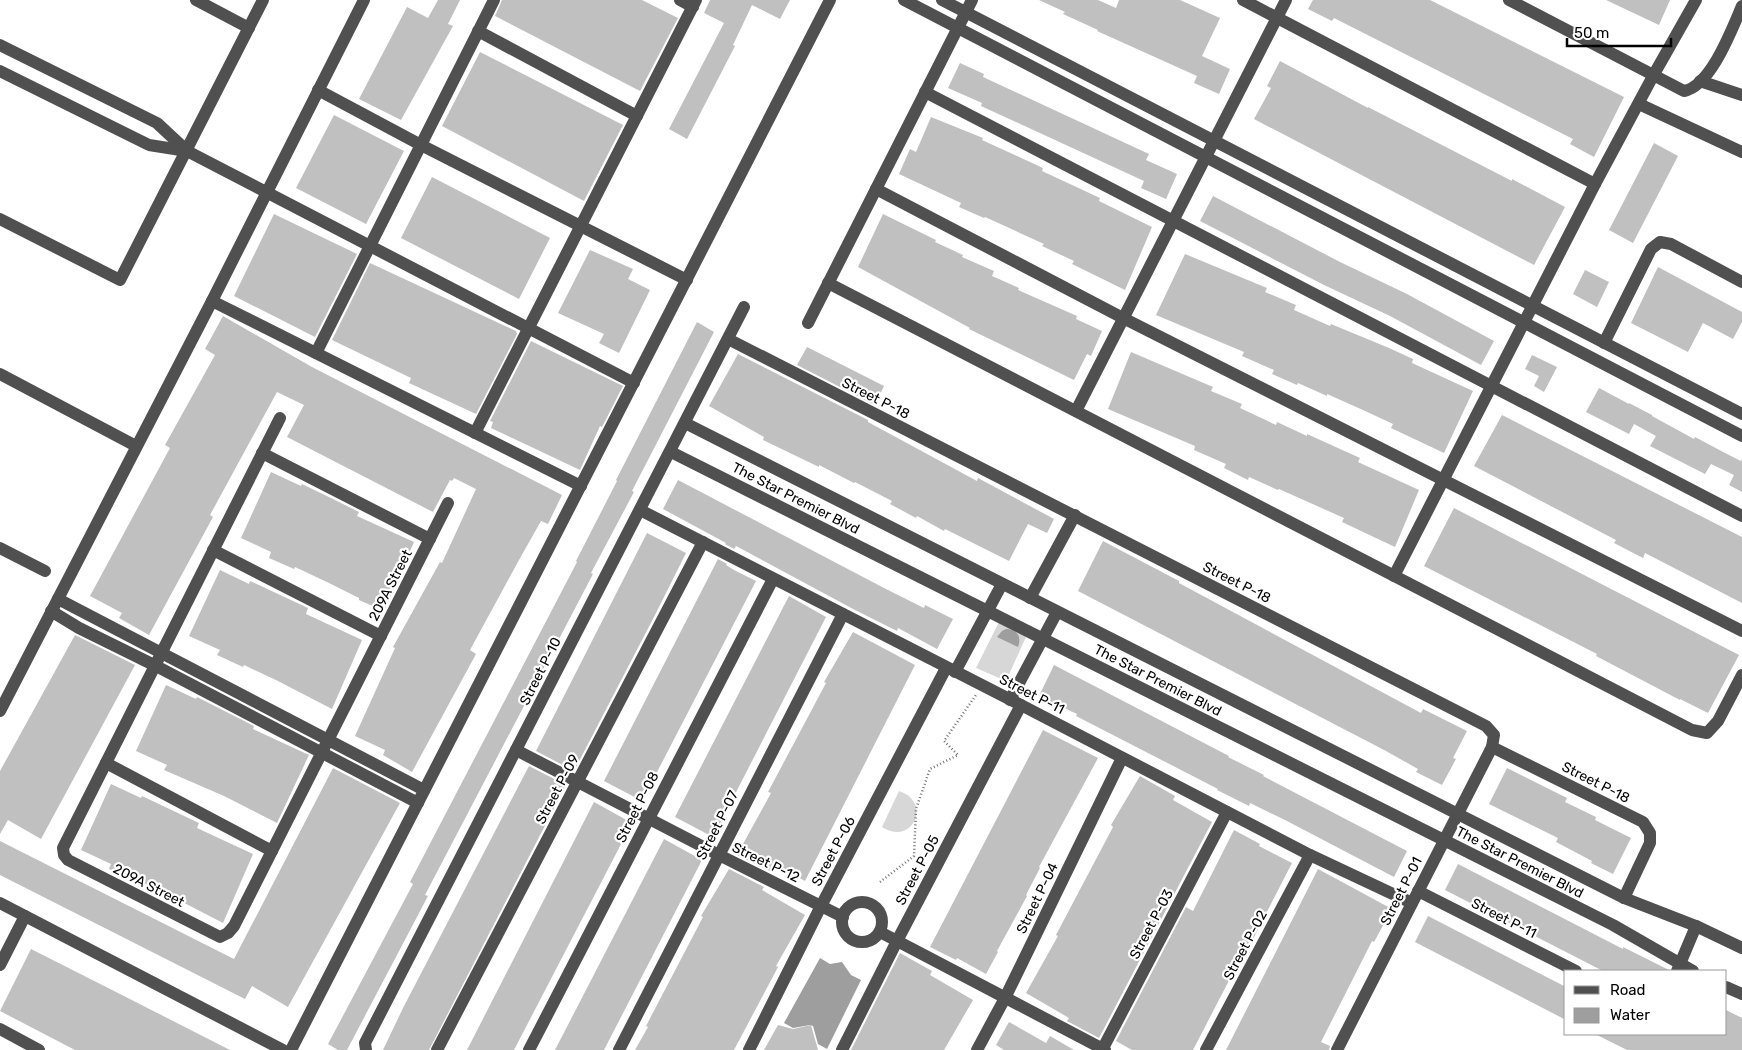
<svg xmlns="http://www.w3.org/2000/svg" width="1742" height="1050" font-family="Rubik,sans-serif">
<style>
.green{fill:#d7d7d7}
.water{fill:#9e9e9e}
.building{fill:#c0c0c0}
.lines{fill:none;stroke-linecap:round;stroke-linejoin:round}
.path{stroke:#727272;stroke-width:2.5;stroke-dasharray:1 2.5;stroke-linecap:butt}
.minor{stroke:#505050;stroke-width:12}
.labels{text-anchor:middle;stroke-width:4.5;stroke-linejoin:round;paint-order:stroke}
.street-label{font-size:14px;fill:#000;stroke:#fff}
</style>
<rect width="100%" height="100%" fill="#fff"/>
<g class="green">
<polygon points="999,622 1026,637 1006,681 976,668"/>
<path d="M 899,791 C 933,802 912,847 882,827 Z"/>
</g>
<g class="water">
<path d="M 1006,629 C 1017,629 1022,637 1018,647 L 997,637 L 1002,631 Z"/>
<polygon points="820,958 830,964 842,962 851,975 861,980 827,1049 818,1044 813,1026 810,1025 793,1028 784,1023"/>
</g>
<g class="building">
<polygon points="438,0 460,0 448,24 453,26 401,120 359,99 407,7 428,18"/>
<polygon points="502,0 642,0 678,18 640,91 495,16"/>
<polygon points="710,0 790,0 780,19 752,5 733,45 735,46 687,139 669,129 724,23 704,13"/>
<polygon points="1039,0 1098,0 1116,8 1119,0 1180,0 1220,18 1202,56 1230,69 1219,94 1194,83 1197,76 1097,31 1098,30 1063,14 1065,12"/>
<polygon points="1313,0 1430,0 1624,97 1594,157 1570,144 1573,139 1334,18 1332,21 1308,9"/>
<polygon points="1606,0 1670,0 1659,25"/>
<polygon points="480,52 623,125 584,201 442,126"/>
<polygon points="1280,61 1368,108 1368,107 1512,181 1512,179 1565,207 1534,265 1254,119 1271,88 1267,86"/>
<polygon points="960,63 984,74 983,77 1149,154 1146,160 1177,174 1166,199 1141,188 1144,181 981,106 982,103 948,88"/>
<polygon points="334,115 404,151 366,224 296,188"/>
<polygon points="931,117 983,138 982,140 1043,168 1042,171 1100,198 1099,201 1152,227 1125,290 1072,264 1074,261 1042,246 1044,244 985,217 984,218 959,207 961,203 899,174 910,149 916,152"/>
<polygon points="1654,143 1678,156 1633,243 1609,230"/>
<polygon points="432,177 550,238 519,299 401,238"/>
<polygon points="1213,196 1340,262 1407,294 1494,341 1481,365 1390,316 1324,285 1200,221"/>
<polygon points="274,214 357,254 315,337 234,296"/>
<polygon points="883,214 936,240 935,242 963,255 962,257 994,271 992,276 1019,288 1018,290 1077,316 1076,319 1102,331 1091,356 1087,354 1074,380 969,329 970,328 858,267"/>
<polygon points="590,250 633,269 628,279 650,290 619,353 599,343 604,334 558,313"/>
<polygon points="1185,254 1267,288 1265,292 1296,305 1294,310 1330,326 1331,324 1389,348 1413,359 1412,363 1473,391 1444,453 1391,428 1393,424 1363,410 1327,394 1327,396 1298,383 1297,385 1272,374 1274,370 1242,356 1244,352 1156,315"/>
<polygon points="370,263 516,331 517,334 476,414 409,383 411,378 332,340"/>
<polygon points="1658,267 1742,312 1742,322 1733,339 1703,323 1688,352 1631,323"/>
<polygon points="1585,270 1609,282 1597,307 1573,294"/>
<polygon points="223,316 312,367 562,495 548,524 541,521 519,560 470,650 476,654 412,772 383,755 385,750 355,736 395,648 393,647 440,562 442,563 476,489 454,478 452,481 450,480 433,512 287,437 304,405 277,392 210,515 213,517 149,635 119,618 122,613 90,596 170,448 165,445 215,355 205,349"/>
<polygon points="697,322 714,332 632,491 634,492 591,573 593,574 425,895 428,896 387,974 347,1050 338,1050 328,1044 413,884 410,882 577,562 576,561 617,481 616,480"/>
<polygon points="531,341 623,386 602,427 600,426 580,470 491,428 493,422 490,421"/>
<polygon points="807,347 884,386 875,405 797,365"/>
<polygon points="1131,352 1213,387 1211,391 1242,404 1240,408 1276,425 1277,422 1307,436 1307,434 1360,458 1358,462 1419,490 1395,547 1342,522 1344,518 1279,489 1278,490 1249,477 1248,480 1224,468 1226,464 1194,450 1195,446 1108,409"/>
<polygon points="738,354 868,420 868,422 977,481 978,478 1054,519 1047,533 1028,524 1009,561 945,529 944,531 917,516 916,518 890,504 892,501 855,482 854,483 819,465 819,467 763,440 764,437 709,406"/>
<polygon points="1532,355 1557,367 1544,392 1534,386 1539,376 1525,369"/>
<polygon points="1599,388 1629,404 1629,403 1652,415 1652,416 1694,439 1695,437 1727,454 1741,461 1742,459 1742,492 1729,485 1734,475 1711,464 1705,474 1650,446 1656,436 1634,424 1629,434 1586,412"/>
<polygon points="1502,415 1742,537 1742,603 1645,553 1643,558 1614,543 1616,540 1474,466"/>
<polygon points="271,472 301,486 302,484 333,499 359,512 357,516 414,542 384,611 359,600 359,598 329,583 295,567 294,569 269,558 271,552 241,538"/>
<polygon points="678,480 884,588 924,608 925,605 953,619 937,649 898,628 897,631 855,610 736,546 734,549 725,544 726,543 663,509"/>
<polygon points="1454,508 1739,655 1708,713 1680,699 1680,700 1596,656 1597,654 1424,566"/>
<polygon points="647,533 686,553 655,615 574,771 536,751"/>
<polygon points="1103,541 1179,581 1179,583 1421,713 1423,709 1467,731 1453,758 1456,759 1442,785 1416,772 1418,769 1386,751 1078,591"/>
<polygon points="718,559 727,564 726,565 734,570 756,581 642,801 604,781"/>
<polygon points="220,570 249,584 250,581 308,608 306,614 362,640 332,709 278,681 244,665 243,667 217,655 220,650 189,636"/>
<polygon points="789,596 826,617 713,837 675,817"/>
<polygon points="853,632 915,665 805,881 776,865 772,872 737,855 771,793 768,792 826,683 824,682"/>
<polygon points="75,635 135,665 41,839 8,820 0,834 0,771"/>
<polygon points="1054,665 1229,756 1228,757 1264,775 1263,776 1407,851 1394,877 1285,820 1250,803 1249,806 1217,790 1218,789 1076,716 1077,714 1039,696"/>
<polygon points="166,685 196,699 197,697 199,698 254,726 253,729 309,755 277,823 224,796 164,770 167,765 136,751"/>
<polygon points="1043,730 1098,758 1039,867 1040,868 1026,895 1027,896 997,951 998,952 986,974 957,958 956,960 930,947"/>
<polygon points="529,766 566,785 429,1050 383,1050 403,1008"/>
<polygon points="333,768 400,803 288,1007 252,986 245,999 0,875 0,841 234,959"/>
<polygon points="1507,768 1567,798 1565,802 1596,817 1595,820 1631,838 1613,874 1591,863 1592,861 1556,842 1558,838 1489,804"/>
<polygon points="1140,776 1175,796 1173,800 1212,822 1099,1038 1067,1021 1069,1018 1026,993 1058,936 1056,935 1113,827 1111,825"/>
<polygon points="111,784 141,798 142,796 199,823 197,828 253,854 223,923 169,895 135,879 134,881 109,869 111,864 81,850"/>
<polygon points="594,802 632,823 514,1050 467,1050"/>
<polygon points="1234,830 1260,844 1259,846 1292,863 1253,939 1251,938 1193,1050 1132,1050 1116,1041 1186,907 1193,911"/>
<polygon points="664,839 702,860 604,1050 555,1050"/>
<polygon points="1458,864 1623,949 1623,947 1669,970 1669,971 1603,971 1445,890"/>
<polygon points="729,869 764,887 762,890 805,915 776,966 778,967 734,1050 635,1050 648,1027 646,1026 703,917 701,916"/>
<polygon points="1318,869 1392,909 1374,942 1372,941 1321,1042 1330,1046 1329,1050 1226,1050"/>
<polygon points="1428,916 1566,987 1566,1020 1415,942"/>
<polygon points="31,949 120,994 230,1050 75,1050 0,1011"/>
<polygon points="900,953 932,971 930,975 973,1000 944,1050 851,1050"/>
<polygon points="1726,1010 1742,1018 1742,1050 1627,1050 1595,1034 1726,1034"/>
<polygon points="1009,1022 1046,1043 1050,1036 1074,1050 1004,1050 996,1045"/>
<polygon points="778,1025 793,1029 811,1025 818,1050 764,1050"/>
</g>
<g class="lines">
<polyline class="path" points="880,882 914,856 916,809 930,769 958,755 944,741 976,695"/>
<g class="minor">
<polyline points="196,0 249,28"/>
<polyline points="680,0 693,7"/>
<polyline points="904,0 1742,436"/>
<polyline points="942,0 1742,414"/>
<polyline points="1243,0 1595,184"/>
<path d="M 1509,0 L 1684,91 C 1711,86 1732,29 1742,6"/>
<polyline points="478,31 637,116"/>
<polyline points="0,45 157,123 187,151 634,383"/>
<polyline points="0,71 149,145 187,151"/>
<polyline points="1700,81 1742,95"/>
<polyline points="318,90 421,145 687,280"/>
<polyline points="925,92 1742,516"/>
<polyline points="1639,104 1742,152"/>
<polyline points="876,189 1123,318 1742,631"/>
<polyline points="0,219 120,280 263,0"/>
<polyline points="828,283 1692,730 1707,733 1718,721 1742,675"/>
<polyline points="212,301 581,486"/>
<polyline points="808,323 972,0"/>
<polyline points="728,339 1486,726 1494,735 1492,747 1337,1050"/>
<polyline points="1604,343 1651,249 1660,242 1671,244 1742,282"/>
<polyline points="316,353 494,0"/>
<polyline points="0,374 136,446"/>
<polyline points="1076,411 1286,0"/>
<polyline points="280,418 63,848 64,855 68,860 220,937 228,933 234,926 448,503"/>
<polyline points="685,423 1624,898 1696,926 1742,948"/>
<polyline points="475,433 696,0"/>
<polyline points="671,452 1613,925 1693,971"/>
<polyline points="262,453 430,539"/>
<polyline points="640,510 1021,705 1310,855 1412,903"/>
<polyline points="0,548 45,571"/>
<polyline points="213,550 381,636"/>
<polyline points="1394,576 1595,184 1653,76 1696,0"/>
<polyline points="1030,598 1075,515"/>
<polyline points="58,599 424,790"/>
<polyline points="51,611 79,628 156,666 418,803"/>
<polyline points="955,672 1002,584"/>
<polyline points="1010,700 1057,612"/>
<polyline points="0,711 212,301 364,0"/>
<polyline points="1492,747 1643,822 1650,833 1650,843 1624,898"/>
<polyline points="516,750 719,855 843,917"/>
<polyline points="106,763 272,851"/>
<polyline points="1418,891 1576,971"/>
<circle cx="862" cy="922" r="20"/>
<polyline points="0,903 283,1050"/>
<polyline points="880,932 1105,1050"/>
<polyline points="0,965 25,916"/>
<polyline points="1677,971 1696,926"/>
<polyline points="1726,987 1742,994"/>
<polyline points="0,1029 39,1050"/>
<polyline points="291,1050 830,0"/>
<polyline points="366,1050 365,1043 744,307"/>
<polyline points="437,1050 703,542"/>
<polyline points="529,1050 773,579"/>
<polyline points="619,1050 843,614"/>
<polyline points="749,1050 821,906 946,668"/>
<polyline points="842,1050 897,941 1021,705"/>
<polyline points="977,1050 1005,998 1122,758"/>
<polyline points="1102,1050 1227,812"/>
<polyline points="1206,1050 1310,855"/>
</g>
</g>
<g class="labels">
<g class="street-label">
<text transform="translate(876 398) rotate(27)" y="5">Street P-18</text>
<text transform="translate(796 498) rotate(27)" y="5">The Star Premier Blvd</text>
<text transform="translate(1237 582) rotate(27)" y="5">Street P-18</text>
<text transform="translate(390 585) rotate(-63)" y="5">209A Street</text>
<text transform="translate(540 671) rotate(-63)" y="5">Street P-10</text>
<text transform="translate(1158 680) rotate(27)" y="5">The Star Premier Blvd</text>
<text transform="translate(1032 694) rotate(27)" y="5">Street P-11</text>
<text transform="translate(1596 782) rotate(27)" y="5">Street P-18</text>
<text transform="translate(557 789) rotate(-62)" y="5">Street P-09</text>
<text transform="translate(637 807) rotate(-63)" y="5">Street P-08</text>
<text transform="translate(717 825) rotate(-63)" y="5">Street P-07</text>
<text transform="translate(833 851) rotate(-62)" y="5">Street P-06</text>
<text transform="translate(766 862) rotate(26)" y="5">Street P-12</text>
<text transform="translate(1520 862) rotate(27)" y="5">The Star Premier Blvd</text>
<text transform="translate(917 870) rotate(-62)" y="5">Street P-05</text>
<text transform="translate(149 885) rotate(27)" y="5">209A Street</text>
<text transform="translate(1401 891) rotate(-63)" y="5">Street P-01</text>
<text transform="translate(1037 898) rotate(-64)" y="5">Street P-04</text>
<text transform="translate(1504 918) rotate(27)" y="5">Street P-11</text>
<text transform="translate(1151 924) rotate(-62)" y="5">Street P-03</text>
<text transform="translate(1245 945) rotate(-62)" y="5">Street P-02</text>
</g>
</g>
<rect x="1564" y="970" width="162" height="65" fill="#ffffff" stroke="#999999"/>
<rect x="1574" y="986" width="25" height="8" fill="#505050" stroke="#999999"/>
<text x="1610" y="995" font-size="15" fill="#000000">Road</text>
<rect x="1574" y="1008" width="25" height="15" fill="#9e9e9e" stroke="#999999"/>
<text x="1610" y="1020" font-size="15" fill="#000000">Water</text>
<path d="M1567 38v8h104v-8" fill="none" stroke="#000000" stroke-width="2.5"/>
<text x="1574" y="38" font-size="15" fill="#000000" stroke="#ffffff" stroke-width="4" paint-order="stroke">50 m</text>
</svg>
